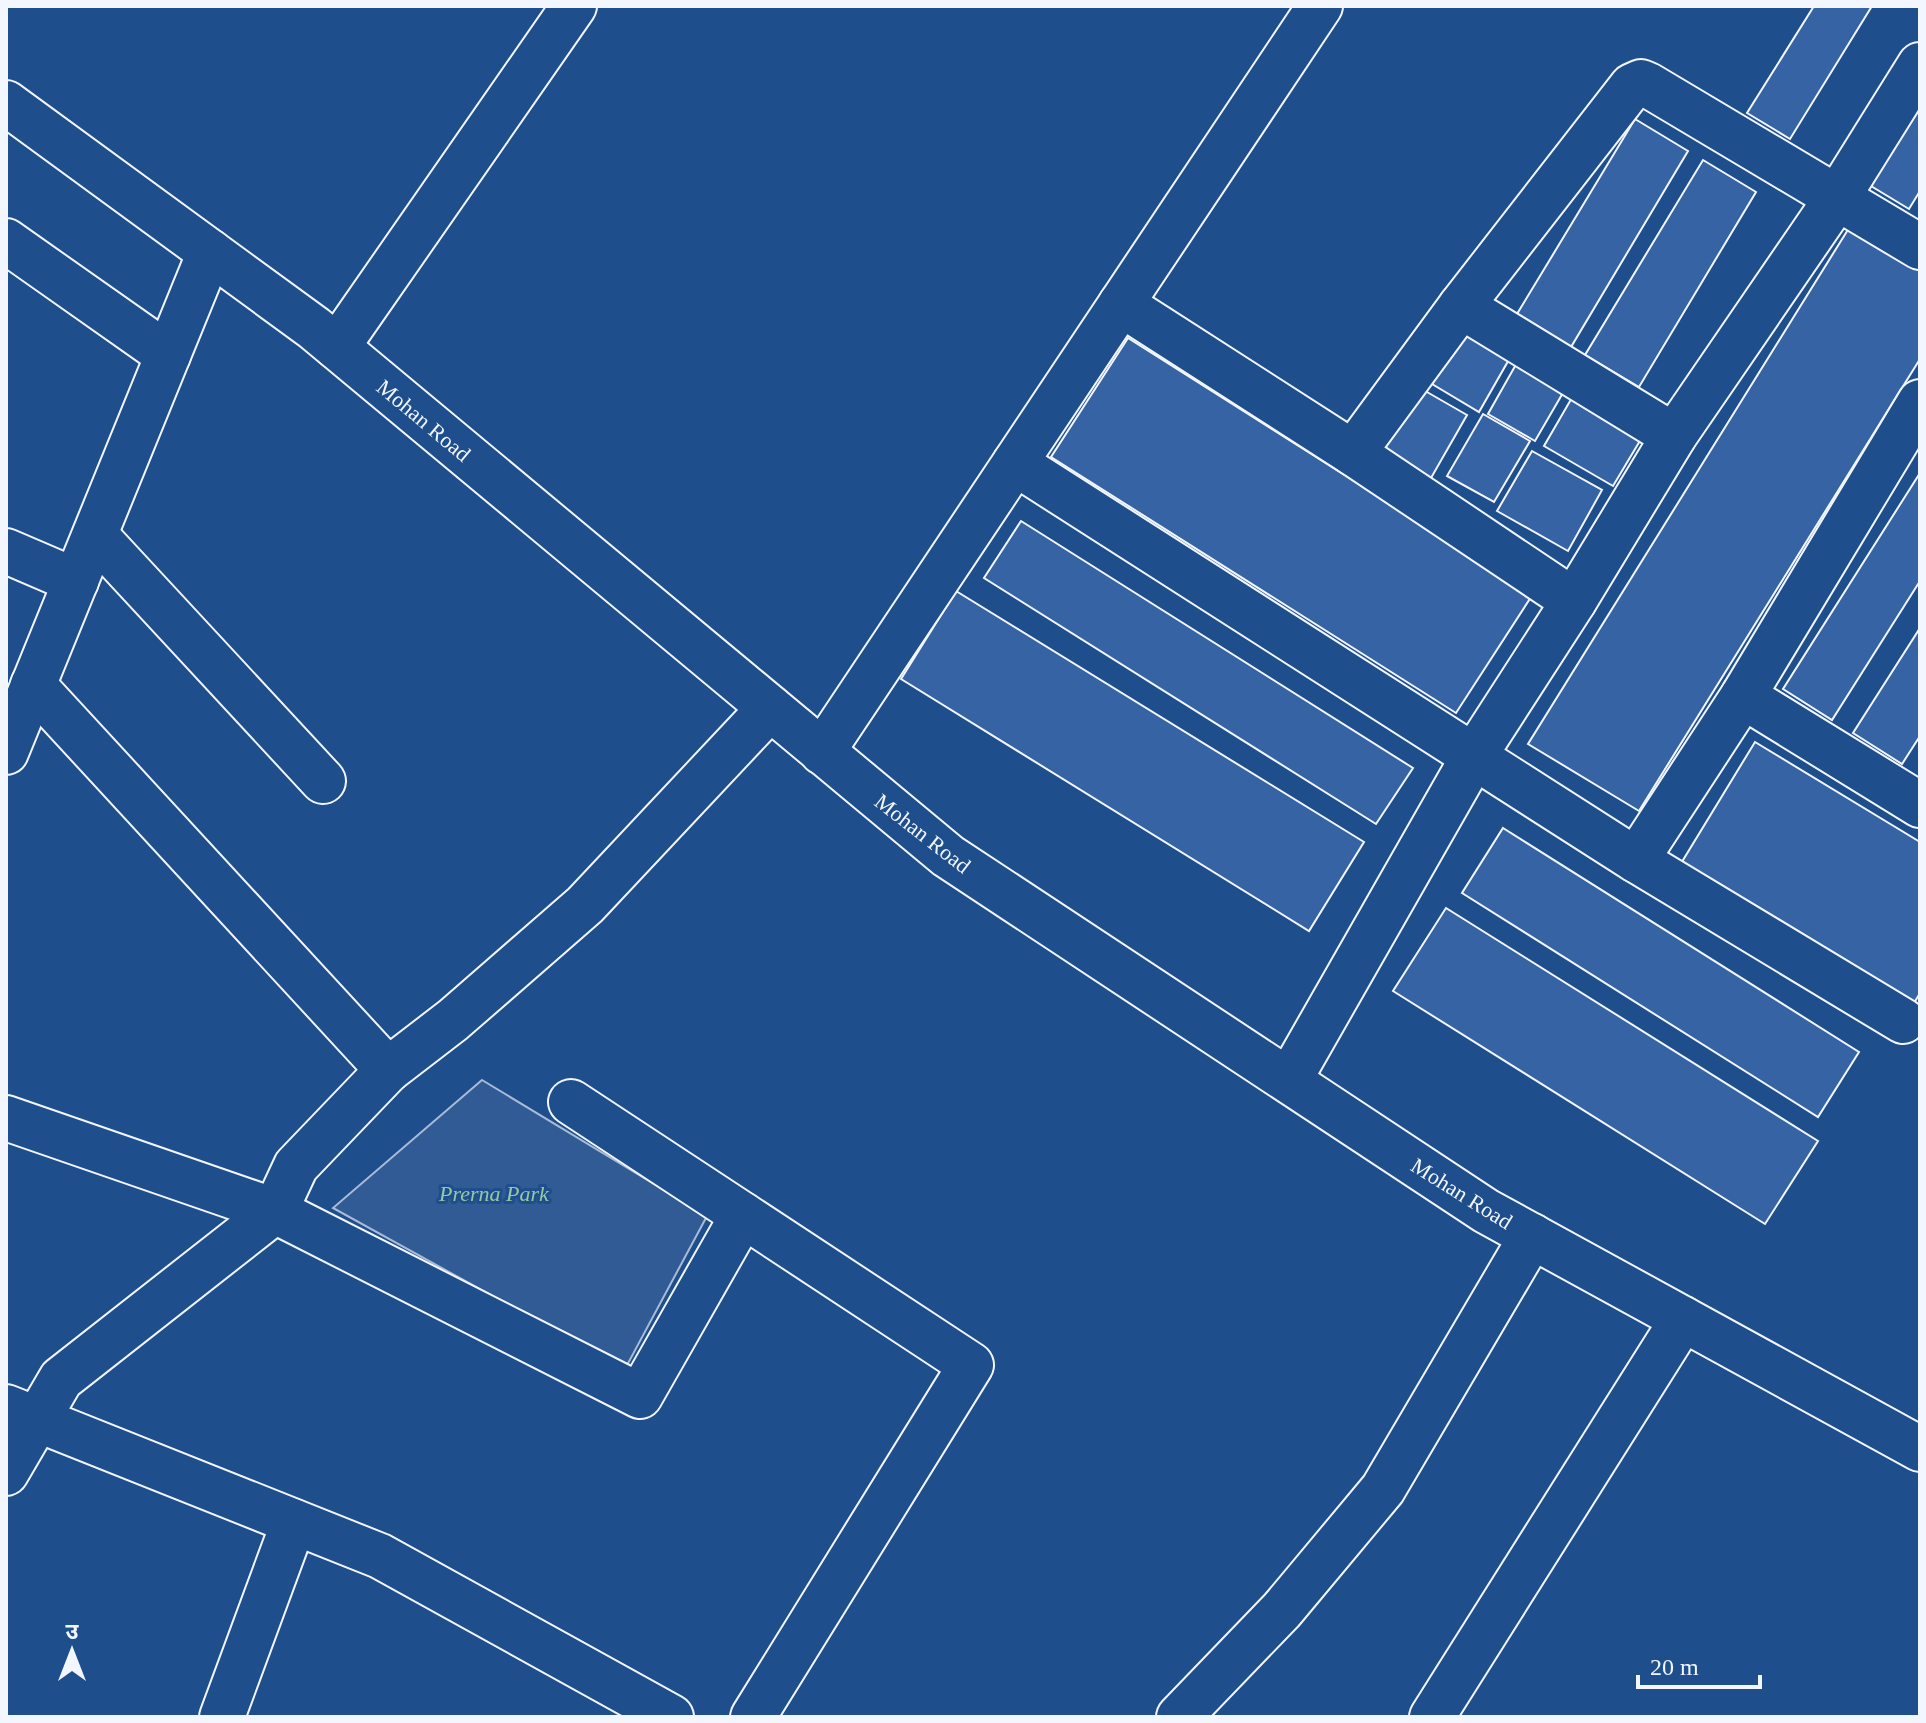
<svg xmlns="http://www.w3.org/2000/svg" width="1926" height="1723" font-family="'Times New Roman','Noto Sans Devanagari',serif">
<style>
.built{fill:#305b95;stroke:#a8bbd7;stroke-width:2}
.building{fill:#3563a3;stroke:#f2f6ff;stroke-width:2}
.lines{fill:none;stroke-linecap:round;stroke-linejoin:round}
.minor-casing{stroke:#f2f6ff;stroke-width:48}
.major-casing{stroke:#f2f6ff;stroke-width:48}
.minor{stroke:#1f4e8c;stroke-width:44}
.major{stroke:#1f4e8c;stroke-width:44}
.labels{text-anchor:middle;stroke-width:6;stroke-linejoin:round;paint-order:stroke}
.street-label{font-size:22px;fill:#f2f6ff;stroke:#1f4e8c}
.park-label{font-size:22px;font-style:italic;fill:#97c8a6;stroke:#1f4e8c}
</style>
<rect width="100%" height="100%" fill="#1f4e8c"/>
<polygon class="built" points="482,1080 707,1216 625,1369 333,1208"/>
<g class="building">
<polygon points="1814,6 1872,6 1790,139 1747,113"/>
<polygon points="1920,96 1920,191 1909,209 1866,183"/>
<polygon points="1635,119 1688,151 1571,347 1517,314"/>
<polygon points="1703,160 1756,192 1639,387 1585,355"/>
<polygon points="1849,228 1920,271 1920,359 1639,811 1528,744"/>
<polygon points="1468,322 1515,349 1479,412 1432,384"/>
<polygon points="1128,338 1533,594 1456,713 1051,457"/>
<polygon points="1523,352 1571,379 1535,441 1488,414"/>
<polygon points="1420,388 1467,415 1431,478 1383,450"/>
<polygon points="1577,389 1647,429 1613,486 1544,446"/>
<polygon points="1483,414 1530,441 1494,502 1447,476"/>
<polygon points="1532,451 1602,490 1568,551 1497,511"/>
<polygon points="1920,473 1920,581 1832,720 1783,689"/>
<polygon points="1021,521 1413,768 1376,824 984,578"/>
<polygon points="956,591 1364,842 1309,931 901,679"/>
<polygon points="1920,628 1920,736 1902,764 1853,733"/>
<polygon points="1755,742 1920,842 1920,993 1910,1010 1677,870"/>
<polygon points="1503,828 1859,1052 1818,1117 1462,893"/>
<polygon points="1446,908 1818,1141 1765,1224 1393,991"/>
</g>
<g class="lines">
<g class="minor-casing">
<g id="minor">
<polyline points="6,241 168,355"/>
<polyline points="1121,304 1353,453 1574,601"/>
<polyline points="337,347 574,6"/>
<polyline points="1674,436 1461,306 1632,86 1641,82 1648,85 1920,247"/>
<polyline points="1353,453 1461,306"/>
<polyline points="1015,463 1636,860 1903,1021"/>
<polyline points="95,535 323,781"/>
<polyline points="6,551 76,581"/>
<polyline points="33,685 388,1070"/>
<polyline points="1743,696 1920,805"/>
<polyline points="6,752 210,252"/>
<polyline points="822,752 1320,6"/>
<polyline points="1636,860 1743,696 1920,402"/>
<polyline points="1289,1080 1474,756 1574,601 1674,436 1837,198 1920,65"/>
<polyline points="571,1102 971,1365 753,1717"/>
<polyline points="6,1118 275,1211 640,1396 743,1215"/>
<polyline points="6,1407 380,1556 671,1717"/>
<polyline points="6,1473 61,1379 275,1211 296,1166 388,1070 453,1020 585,905 770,708"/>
<polyline points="222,1717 294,1522"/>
<polyline points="1179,1717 1282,1610 1383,1489 1532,1236"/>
<polyline points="1432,1717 1683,1319"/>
</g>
</g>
<g class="major-casing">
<polyline id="major" points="6,103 314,328 948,856 1486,1211 1920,1449"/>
</g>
<use href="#minor" class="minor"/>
<use href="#major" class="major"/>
</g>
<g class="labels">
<g class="street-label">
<text transform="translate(424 420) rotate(40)" y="8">Mohan Road</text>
<text transform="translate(923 833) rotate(38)" y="8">Mohan Road</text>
<text transform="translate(1462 1193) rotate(32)" y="8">Mohan Road</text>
</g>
<g class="park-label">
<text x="494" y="1201">Prerna Park</text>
</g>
</g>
<rect width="1926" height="1723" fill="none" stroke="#f2f6ff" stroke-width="16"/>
<g transform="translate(72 1651)" stroke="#1f4e8c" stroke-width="6" paint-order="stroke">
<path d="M0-6L14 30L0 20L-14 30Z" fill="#f2f6ff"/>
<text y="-12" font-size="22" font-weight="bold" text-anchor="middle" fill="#f2f6ff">उ</text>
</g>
<path d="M1638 1675v12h122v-12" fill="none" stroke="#f2f6ff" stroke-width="4"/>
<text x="1650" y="1675" font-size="24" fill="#f2f6ff" stroke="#1f4e8c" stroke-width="6" paint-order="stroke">20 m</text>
</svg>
